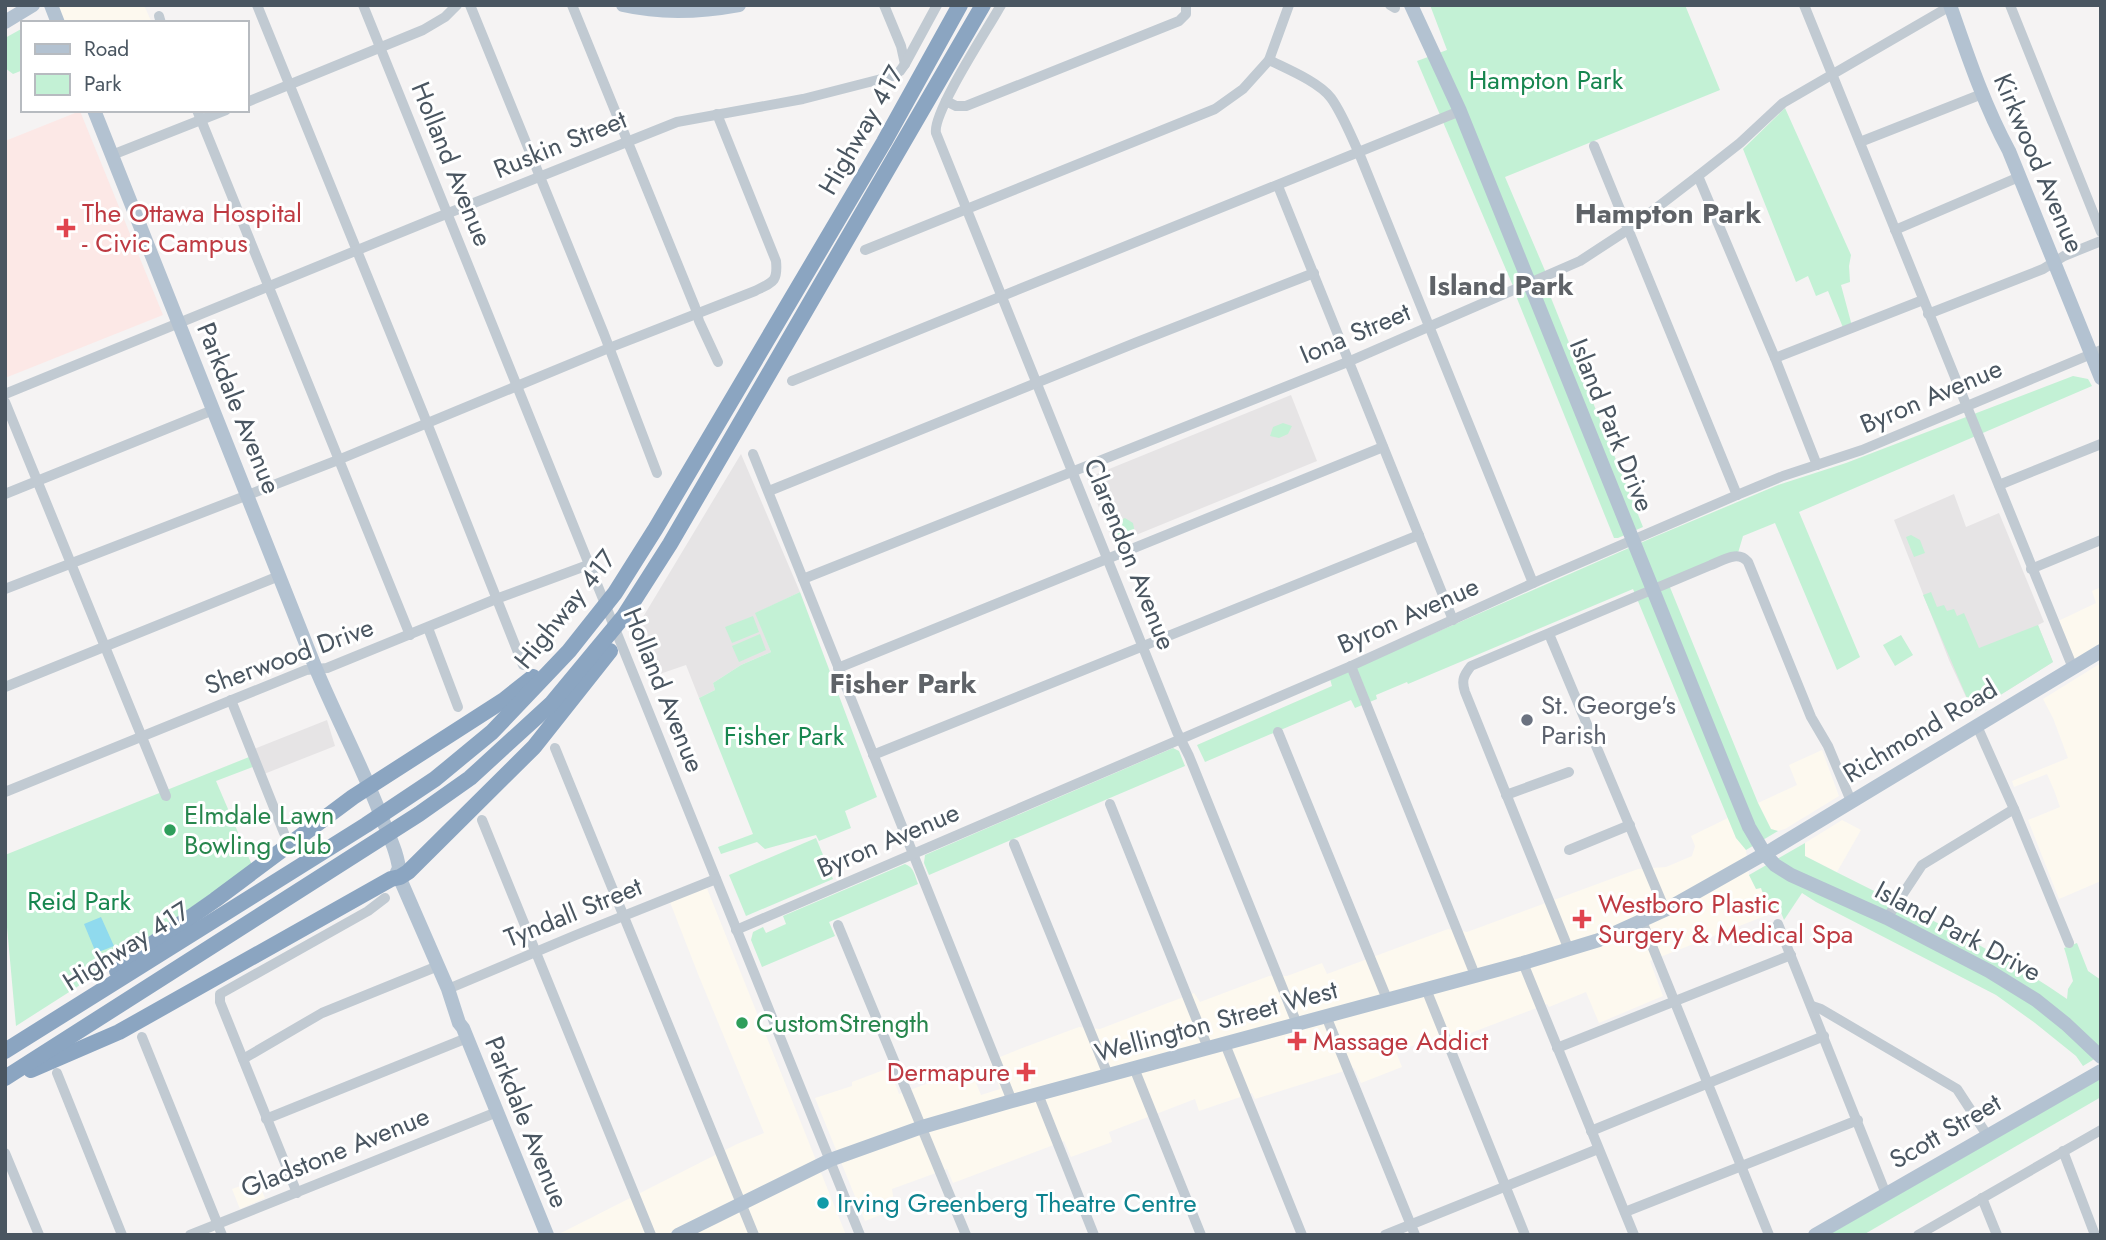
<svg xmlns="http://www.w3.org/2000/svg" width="2106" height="1240" font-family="Jost,sans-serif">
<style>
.commercial{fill:#fdf9ef}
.education{fill:#e6e4e5}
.medical{fill:#fce8e6}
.green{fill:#c3f1d5}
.water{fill:#90daee}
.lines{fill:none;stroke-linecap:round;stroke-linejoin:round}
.minor{stroke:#c1cad2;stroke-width:10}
.major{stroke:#b3c2d1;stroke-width:14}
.highway{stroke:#8ba5c1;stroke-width:16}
.health-dot{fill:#e0444e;stroke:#fff;stroke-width:2.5}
.worship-dot{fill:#6b7280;stroke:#fff;stroke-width:2.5}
.leisure-dot{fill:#2e9e5b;stroke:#fff;stroke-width:2.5}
.culture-dot{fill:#0f9aa8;stroke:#fff;stroke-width:2.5}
.labels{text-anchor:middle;stroke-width:6;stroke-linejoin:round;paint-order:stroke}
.park-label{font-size:26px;fill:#17864f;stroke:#fff}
.street-label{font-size:26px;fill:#4a5661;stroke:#fff}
.health-label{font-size:26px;fill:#be3a42;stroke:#fff;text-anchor:start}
.worship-label{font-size:26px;fill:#5b616d;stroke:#fff;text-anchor:start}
.leisure-label{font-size:26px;fill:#27864d;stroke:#fff;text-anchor:start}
.culture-label{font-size:26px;fill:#0d838f;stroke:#fff;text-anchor:start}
.neighbourhood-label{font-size:28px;font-weight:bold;fill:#5f6368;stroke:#fff}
</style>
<rect width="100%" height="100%" fill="#f5f3f3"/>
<g class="commercial">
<polygon points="59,5 144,5 152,23 63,23 56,7"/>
<polygon points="2101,587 2101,651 2073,668 2054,623 2096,603 2092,591"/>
<polygon points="2101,663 2101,881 2059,899 2028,820 2060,807 2054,790 2047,774 2014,787 2012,781 2068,758 2053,718 2043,699"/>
<polygon points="1822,750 1839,796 1785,829 1778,831 1771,829 1758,803 1797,785 1789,765"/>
<polygon points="1728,818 1736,838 1746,850 1749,875 1756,889 1761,888 1770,914 1650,961 1663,996 1599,1023 1586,992 1549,1007 1547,1004 1439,1045 1434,1038 1396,1052 1402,1067 1361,1083 1354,1068 1255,1099 1252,1093 1199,1111 1195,1099 1109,1132 1112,1142 1071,1157 1064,1141 953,1183 947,1169 892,1189 895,1209 865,1221 815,1098 852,1086 852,1082 889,1068 899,1094 970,1068 981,1095 1000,1089 990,1061 1025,1047 1079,1027 1100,1029 1194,993 1200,1002 1269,976 1287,976 1322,963 1327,974 1448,929 1467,932 1638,869 1666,867 1692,856 1695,846 1691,836"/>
<polygon points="1842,820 1861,830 1837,872 1805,856 1805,843"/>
<polygon points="706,886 846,1235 557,1235 737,1144 764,1133 698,974 670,902"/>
<polygon points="249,1183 251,1186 259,1184 265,1198 240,1209 232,1189"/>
</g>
<g class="education">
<polygon points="1291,395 1317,461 1114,544 1087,478"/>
<polygon points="741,454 800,592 756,613 771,652 741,665 713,683 715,690 699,698 686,665 648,678 631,637"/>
<polygon points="1954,494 1966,527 1999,513 2044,622 2038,625 2053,662 1973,712 1949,660 1894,520"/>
<polygon points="327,720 335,746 264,774 254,749"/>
</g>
<polygon class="medical" points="80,111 163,315 5,378 5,141"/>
<g class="green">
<polygon points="1430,5 1685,5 1720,90 1505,177 1546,273 1513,286 1417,61 1447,50"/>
<polygon points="23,28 23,70 13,74 5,68 5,38"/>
<polygon points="1785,108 1851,255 1849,266 1850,282 1841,285 1852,326 1844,330 1828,291 1816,296 1808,276 1796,282 1743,149"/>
<polygon points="1545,283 1643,527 1618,538 1614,538 1516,296"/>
<polygon points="2073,376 2088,379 2092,386 1799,512 1860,657 1837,670 1775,523 1743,536 1738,553 1667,580 1758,803 1771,829 1778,831 1746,850 1736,838 1633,589 1408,684 1407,682 1376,695 1377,699 1355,708 1351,700 1205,762 1197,745 1332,686 1330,679 1654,537 1778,485 1846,463"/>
<polygon points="1283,423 1292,426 1288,434 1279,438 1270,436 1273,427"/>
<polygon points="1125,518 1133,523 1135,533 1115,541 1110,524"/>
<polygon points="1911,535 1920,540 1925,553 1914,557 1906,537"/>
<polygon points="800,592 877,797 845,811 851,828 819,841 816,835 765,849 757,842 721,854 718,847 753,834 699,698 715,690 713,683 741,665 771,652 755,613"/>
<polygon points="1931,592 1937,607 1944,605 1947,611 1954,609 1957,616 1964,613 1979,648 2038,625 2053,662 1973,712 1923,595"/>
<polygon points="753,616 759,632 732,643 725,627"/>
<polygon points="760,634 766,650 739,662 732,646"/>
<polygon points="1901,635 1913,655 1895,666 1883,645"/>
<polygon points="1173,748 1179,751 1185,766 929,875 924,863 925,855"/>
<polygon points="254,755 258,765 216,781 252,865 77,987 16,1026 5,905 5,855"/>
<polygon points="816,838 833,879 746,916 729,875"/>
<path d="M 1805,843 L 1805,856 C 1893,902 1985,942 2067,999 L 2068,989 L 2073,981 C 2070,969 2068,960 2064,948 L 2077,943 L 2088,971 L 2101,980 L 2101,1055 L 2083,1066 L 2076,1056 L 2035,1023 L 1996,995 L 1816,902 L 1802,893 L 1784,920 L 1780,910 L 1770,914 L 1761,888 L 1756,889 L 1749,875 Z"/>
<path d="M 905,864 C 914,867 915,876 918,884 L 829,922 L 835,936 L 762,967 L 751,940 L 753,932 L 763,927 L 766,933 L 786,924 L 783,916 Z"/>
<polygon points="2098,1080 2101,1081 2101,1097 1863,1235 1828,1235"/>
</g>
<polygon class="water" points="101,917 114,946 96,953 84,924"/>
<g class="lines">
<g class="minor">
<polyline points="257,5 423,413 523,665"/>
<polyline points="363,5 860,1235"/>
<polyline points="470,5 604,334 657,473"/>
<polyline points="572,5 695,307 699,321 718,362"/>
<polyline points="884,5 901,46 905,64"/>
<path d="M 1001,5 C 989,27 932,113 936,133 L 1177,732 L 1189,756 L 1297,1024"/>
<polyline points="1390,5 1395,8"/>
<polyline points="1804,5 2073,668"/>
<polyline points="2010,5 2101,232"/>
<polyline points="159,16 161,23"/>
<path d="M 1269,60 C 1287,69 1319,82 1331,98 C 1342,113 1351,136 1359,153 L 1533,583"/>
<polyline points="946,101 956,106 966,106 1179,21 1186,14 1186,5"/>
<polyline points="247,102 423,30 445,17 457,5"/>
<polyline points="197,110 410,635"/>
<polyline points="1860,142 1982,94"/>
<polyline points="1594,146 1737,495"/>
<polyline points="112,155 226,110"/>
<polyline points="1698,176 1775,358 1817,465"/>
<polyline points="1278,186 1453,620"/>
<polyline points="1895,230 2019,177"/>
<polyline points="865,250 1215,109 1243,89 1269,60 1289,5"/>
<polyline points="1928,314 2043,269 2064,256 2101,241"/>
<polyline points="1775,358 1923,300"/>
<polyline points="792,381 1460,111"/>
<polyline points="5,394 436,218 677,122 803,99 893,76 900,71 905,64 937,5"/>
<polyline points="5,402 166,796"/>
<polyline points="753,454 1012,1101"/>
<polyline points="1999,485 2101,444"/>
<polyline points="769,491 1135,343 1314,273"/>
<polyline points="5,494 213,410"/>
<polyline points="2031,569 2101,540"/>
<polyline points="803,579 1350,361 1580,261 1629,229 1698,176 1740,143 1783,103 1952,5"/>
<path d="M 5,589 L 338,460 L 609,348 L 755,291 C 773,282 778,282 776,261 L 717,114"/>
<polyline points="428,628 458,707"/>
<polyline points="1549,634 1665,910"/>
<polyline points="1351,666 1475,975"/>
<polyline points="838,668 1383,447"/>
<polyline points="5,687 279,576"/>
<polyline points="231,700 284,833"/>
<polyline points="1977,726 2014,809 2069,943"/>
<polyline points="1278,732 1387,999"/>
<polyline points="555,748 754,1235"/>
<polyline points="873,755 1419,535"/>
<polyline points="5,792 306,670 327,668 496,599 588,565"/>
<polyline points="1506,795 1569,772"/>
<polyline points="1110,804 1208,1048"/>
<polyline points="482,820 651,1235"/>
<polyline points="1014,844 1108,1075"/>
<polyline points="1569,850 1630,825"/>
<polyline points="1887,918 1922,865 2014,809"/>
<polyline points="1642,921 1769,1235"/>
<polyline points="1778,924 1886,1194"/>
<polyline points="838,925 966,1235"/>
<polyline points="736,930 1351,666 1540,580 1737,495 1783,476 1862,450 2101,350"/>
<path d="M 1569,950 L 1465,692 C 1461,680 1464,675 1471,666 L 1711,565 C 1724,560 1738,550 1748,562 L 1811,717 L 1828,746 L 1851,801"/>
<polyline points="1523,963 1634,1235"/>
<polyline points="448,989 576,935 716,879"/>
<polyline points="1426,989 1525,1235"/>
<polyline points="1812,1006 1821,1009 1957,1089 1987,1135"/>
<polyline points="1326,1016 1415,1235"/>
<polyline points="142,1037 222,1235"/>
<polyline points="1225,1044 1302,1235"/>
<polyline points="1557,1048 1791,955"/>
<polyline points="243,1059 322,1013 438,966"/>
<polyline points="1134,1068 1201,1235"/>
<polyline points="57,1073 122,1235"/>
<polyline points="1038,1094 1094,1235"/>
<polyline points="266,1119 467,1038"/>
<polyline points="1591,1131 1824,1036"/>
<polyline points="2063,1151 2095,1235"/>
<polyline points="5,1153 39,1235"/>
<polyline points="297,1193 220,1002 220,994 368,911 385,898"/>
<polyline points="1982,1198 1997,1235"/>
<polyline points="1625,1212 1858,1120"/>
<polyline points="190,1235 497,1112"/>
<polyline points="1385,1235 1598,1149"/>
<polyline points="1918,1235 2101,1130"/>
</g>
<g class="major">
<polyline points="51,5 58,23"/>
<path d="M 623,5 C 662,14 701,12 739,5"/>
<polyline points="1411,5 1460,111 1726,771 1749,827 1765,854 1775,865 1791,875 1887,918 1989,971 2036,1000 2066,1024 2101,1057"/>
<path d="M 1950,5 C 1967,54 1984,105 2009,151 L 2101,378"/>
<polyline points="5,22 33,5"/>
<path d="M 94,110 L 316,669 C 337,719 362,766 381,816 C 389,836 399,855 400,877"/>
<polyline points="397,872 448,989 459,1023 463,1028 547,1235"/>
<polyline points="678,1235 830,1160 922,1127 1012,1101 1523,963 1599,940 1665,910 1773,849 2101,651"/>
<polyline points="1815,1235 2101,1071"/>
</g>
<g class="highway">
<polyline points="117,971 135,956 215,900 353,797 504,700 533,677"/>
<polyline points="5,1051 366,825 435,779 492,732 569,651 615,593 656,528 884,142 960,5"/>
<polyline points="31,1070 119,1032 391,879 400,877 408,872 534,747 610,651"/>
<polyline points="5,1078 419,814 470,778 551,704 624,616 670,544 983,5"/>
</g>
</g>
<g class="health-dot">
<path d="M62.5 217.5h7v7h7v7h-7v7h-7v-7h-7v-7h7z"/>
<path d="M1578.5 908.5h7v7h7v7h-7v7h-7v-7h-7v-7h7z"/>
<path d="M1293.5 1030.5h7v7h7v7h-7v7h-7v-7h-7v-7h7z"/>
<path d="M1022.5 1061.5h7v7h7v7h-7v7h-7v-7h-7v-7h7z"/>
</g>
<circle class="worship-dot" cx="1527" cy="720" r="7"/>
<g class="leisure-dot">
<circle cx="170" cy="830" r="7"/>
<circle cx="742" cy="1023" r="7"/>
</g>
<circle class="culture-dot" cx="823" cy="1203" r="7"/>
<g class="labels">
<g class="park-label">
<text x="1546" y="89">Hampton Park</text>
<text x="784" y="745">Fisher Park</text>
<text x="79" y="910">Reid Park</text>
</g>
<g class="street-label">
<text transform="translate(861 130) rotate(-60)" y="9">Highway 417</text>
<text transform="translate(560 144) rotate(-22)" y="9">Ruskin Street</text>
<text transform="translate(2039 163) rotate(67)" y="9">Kirkwood Avenue</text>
<text transform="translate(452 164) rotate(68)" y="9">Holland Avenue</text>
<text transform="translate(1355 333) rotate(-23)" y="9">Iona Street</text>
<text transform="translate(1931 396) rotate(-23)" y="9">Byron Avenue</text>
<text transform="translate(239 408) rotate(68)" y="9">Parkdale Avenue</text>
<text transform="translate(1612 425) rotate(68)" y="9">Island Park Drive</text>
<text transform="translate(1130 554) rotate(68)" y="9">Clarendon Avenue</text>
<text transform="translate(565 609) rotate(-51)" y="9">Highway 417</text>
<text transform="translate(1408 615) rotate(-24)" y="9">Byron Avenue</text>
<text transform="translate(289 656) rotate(-20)" y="9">Sherwood Drive</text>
<text transform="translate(664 690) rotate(68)" y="9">Holland Avenue</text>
<text transform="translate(1920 731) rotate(-31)" y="9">Richmond Road</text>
<text transform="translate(888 840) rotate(-23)" y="9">Byron Avenue</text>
<text transform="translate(573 912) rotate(-22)" y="9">Tyndall Street</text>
<text transform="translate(1958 931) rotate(28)" y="9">Island Park Drive</text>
<text transform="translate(126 946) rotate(-32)" y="9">Highway 417</text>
<text transform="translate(1216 1021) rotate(-15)" y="9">Wellington Street West</text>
<text transform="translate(527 1122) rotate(68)" y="9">Parkdale Avenue</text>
<text transform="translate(1945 1131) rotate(-30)" y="9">Scott Street</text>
<text transform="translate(335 1152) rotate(-22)" y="9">Gladstone Avenue</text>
</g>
<g class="health-label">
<text x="82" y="222">The Ottawa Hospital<tspan x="82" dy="30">- Civic Campus</tspan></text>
<text x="1598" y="913">Westboro Plastic<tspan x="1598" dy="30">Surgery &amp; Medical Spa</tspan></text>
<text x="1313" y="1050">Massage Addict</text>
<text x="1010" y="1081" text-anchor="end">Dermapure</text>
</g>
<g class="worship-label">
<text x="1541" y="714">St. George's<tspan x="1541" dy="30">Parish</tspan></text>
</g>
<g class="leisure-label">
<text x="184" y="824">Elmdale Lawn<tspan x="184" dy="30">Bowling Club</tspan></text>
<text x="756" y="1032">CustomStrength</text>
</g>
<g class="culture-label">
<text x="837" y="1212">Irving Greenberg Theatre Centre</text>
</g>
<g class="neighbourhood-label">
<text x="1668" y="223">Hampton Park</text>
<text x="1501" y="295">Island Park</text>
<text x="903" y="693">Fisher Park</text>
</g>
</g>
<rect width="2106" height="1240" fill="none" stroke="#4a5661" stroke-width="14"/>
<rect x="21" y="21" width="228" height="91" fill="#ffffff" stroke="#b7bbc0" stroke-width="2"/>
<rect x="35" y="44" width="35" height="10" fill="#b3c2d1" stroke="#b7bbc0" stroke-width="2"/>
<text x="84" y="56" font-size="21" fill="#4a5661">Road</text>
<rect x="35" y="74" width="35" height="21" fill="#c3f1d5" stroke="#b7bbc0" stroke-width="2"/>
<text x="84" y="91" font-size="21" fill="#4a5661">Park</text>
</svg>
